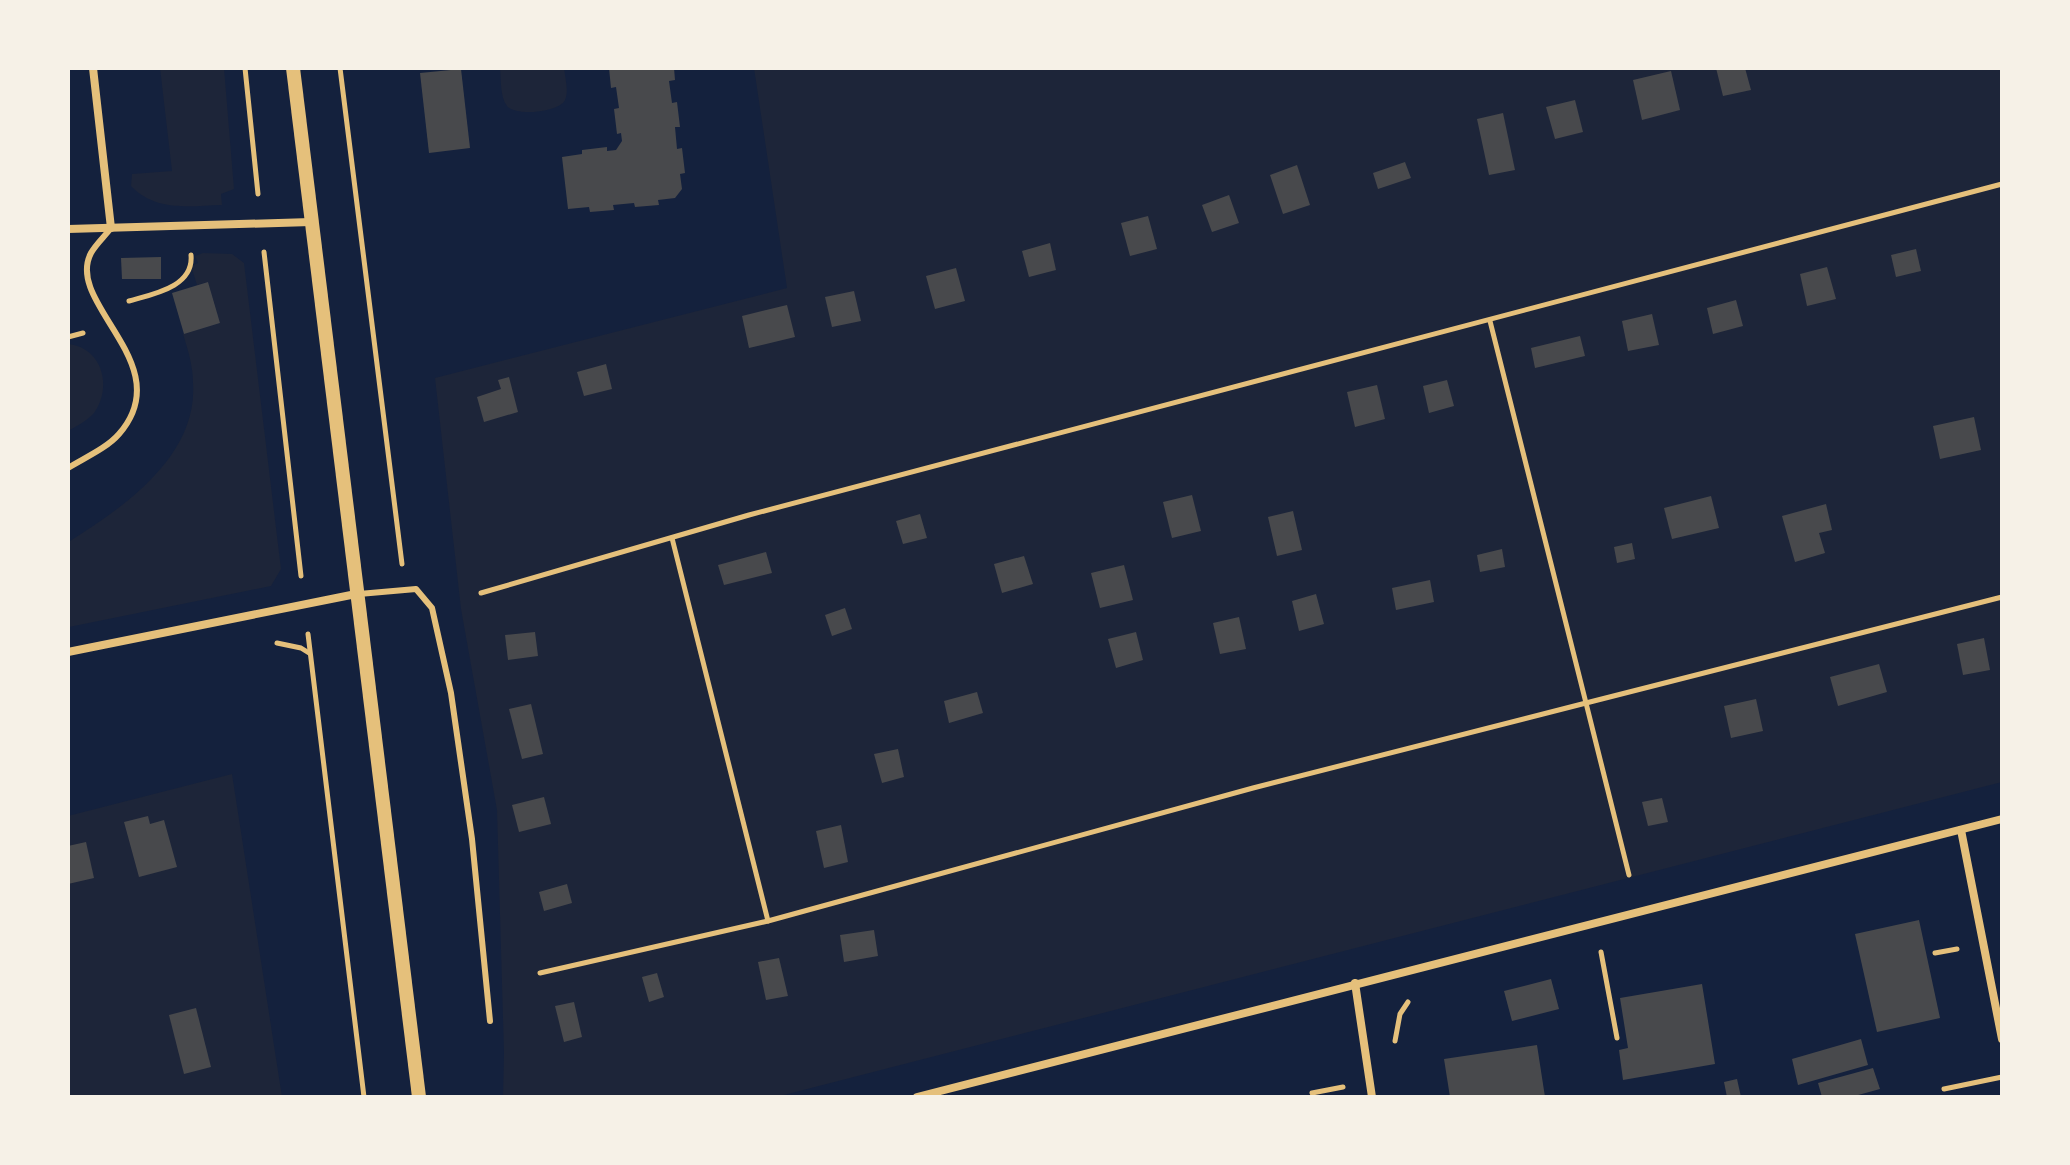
<svg xmlns="http://www.w3.org/2000/svg" width="2070" height="1165" font-family="'IBM Plex Sans',sans-serif">
<style>
.green{fill:#1d2539}
.building{fill:#48494c}
.lines{fill:none;stroke-linecap:round;stroke-linejoin:round}
.path{stroke:#e5c07b;stroke-width:5}
.service{stroke:#e5c07b;stroke-width:6}
.minor{stroke:#e5c07b;stroke-width:8}
.tertiary{stroke:#e5c07b;stroke-width:14}
</style>
<rect width="100%" height="100%" fill="#14213d"/>
<g class="green">
<path d="M 160,68 L 224,68 L 234,189 L 221,194 L 222,205 C 189,206 156,212 131,186 L 132,174 L 172,171 Z"/>
<path d="M 500,68 L 564,68 C 565,77 569,91 565,100 C 560,112 515,117 507,106 C 500,97 501,79 500,68 Z"/>
<polygon points="754,68 2002,68 2002,782 776,1097 503,1097 504,1053 497,810 461,609 435,378 787,288"/>
<path d="M 203,253 L 232,254 L 244,263 L 281,569 L 271,586 L 69,627 L 68,539 L 70,541 C 124,507 198,456 193,383 C 193,366 188,350 183,334 L 220,323 L 208,282 L 197,285 L 191,266 L 198,263 L 195,256 Z"/>
<path d="M 69,344 C 102,348 113,387 94,413 C 88,420 77,426 68,431 Z"/>
<polygon points="232,774 282,1097 68,1097 68,816"/>
</g>
<g class="building">
<polygon points="609,68 674,68 675,80 669,81 672,103 677,102 680,127 675,127 677,149 682,148 685,173 680,174 682,189 675,198 658,200 659,205 635,207 634,203 613,205 614,210 590,212 589,207 568,209 562,157 582,154 582,150 607,147 607,151 616,150 622,141 621,133 617,134 614,109 619,108 616,87 611,88"/>
<polygon points="1716,68 1745,68 1751,90 1723,96"/>
<polygon points="461,69 470,148 429,153 420,73"/>
<polygon points="1671,71 1680,110 1642,120 1633,80"/>
<polygon points="1575,100 1583,132 1555,139 1546,107"/>
<polygon points="1503,113 1515,170 1489,175 1477,119"/>
<polygon points="1405,162 1411,178 1378,189 1373,173"/>
<polygon points="1297,165 1310,205 1283,214 1270,175"/>
<polygon points="1229,195 1239,223 1212,232 1202,205"/>
<polygon points="1148,216 1157,249 1130,256 1121,223"/>
<polygon points="1050,243 1056,270 1029,277 1022,251"/>
<polygon points="1916,249 1921,271 1896,277 1891,255"/>
<polygon points="161,257 161,279 122,279 121,258"/>
<polygon points="1827,267 1836,299 1807,306 1800,274"/>
<polygon points="956,268 965,301 935,309 926,276"/>
<polygon points="208,282 220,323 184,334 172,293"/>
<polygon points="854,291 861,321 832,327 825,297"/>
<polygon points="1736,300 1743,326 1713,334 1707,308"/>
<polygon points="787,305 795,337 749,348 742,316"/>
<polygon points="1652,314 1659,345 1628,351 1622,321"/>
<polygon points="1580,336 1585,356 1535,368 1531,348"/>
<polygon points="606,364 612,389 584,396 577,372"/>
<polygon points="509,377 518,412 484,422 477,397 501,389 498,380"/>
<polygon points="1447,380 1454,406 1429,413 1423,386"/>
<polygon points="1377,385 1385,419 1355,427 1347,392"/>
<polygon points="1974,417 1981,450 1940,459 1933,426"/>
<polygon points="1192,495 1201,531 1172,538 1163,502"/>
<polygon points="1711,496 1719,528 1672,539 1664,508"/>
<polygon points="1826,504 1832,530 1819,533 1825,553 1795,562 1782,516"/>
<polygon points="1293,511 1302,550 1277,556 1268,517"/>
<polygon points="920,514 927,538 903,544 896,521"/>
<polygon points="1632,543 1635,559 1617,563 1614,547"/>
<polygon points="1502,549 1505,567 1480,572 1477,555"/>
<polygon points="766,552 772,573 724,585 718,565"/>
<polygon points="1024,556 1033,584 1002,593 994,564"/>
<polygon points="1124,565 1133,600 1100,608 1091,573"/>
<polygon points="1430,580 1434,602 1396,610 1392,588"/>
<polygon points="1316,594 1324,624 1299,631 1292,601"/>
<polygon points="845,608 852,629 832,636 825,615"/>
<polygon points="1239,617 1246,649 1220,654 1213,623"/>
<polygon points="535,632 538,656 508,660 505,635"/>
<polygon points="1136,632 1143,660 1116,668 1108,639"/>
<polygon points="1984,638 1990,670 1963,675 1957,644"/>
<polygon points="1879,664 1887,692 1838,706 1830,677"/>
<polygon points="977,692 983,713 949,723 944,701"/>
<polygon points="1756,699 1763,731 1731,738 1724,706"/>
<polygon points="531,704 543,754 522,759 509,709"/>
<polygon points="898,749 904,777 882,783 874,754"/>
<polygon points="544,797 551,824 519,832 512,805"/>
<polygon points="1662,798 1668,822 1648,826 1642,802"/>
<polygon points="148,816 150,824 164,820 177,867 139,877 124,822"/>
<polygon points="841,825 848,862 824,868 816,831"/>
<polygon points="86,842 94,878 68,884 68,846"/>
<polygon points="567,884 572,903 544,911 539,892"/>
<polygon points="1919,920 1940,1018 1877,1032 1855,934"/>
<polygon points="874,930 878,956 844,962 840,935"/>
<polygon points="779,958 788,996 766,1000 758,962"/>
<polygon points="657,973 664,997 649,1002 642,977"/>
<polygon points="1551,979 1559,1009 1512,1021 1504,991"/>
<polygon points="1702,984 1715,1064 1623,1080 1619,1050 1628,1048 1620,998"/>
<polygon points="574,1002 582,1037 564,1042 555,1006"/>
<polygon points="196,1008 211,1067 184,1074 169,1015"/>
<polygon points="1861,1039 1868,1065 1798,1085 1792,1059"/>
<polygon points="1537,1045 1545,1097 1450,1097 1444,1059"/>
<polygon points="1873,1068 1880,1089 1851,1097 1822,1097 1818,1083"/>
<polygon points="1737,1079 1741,1097 1727,1097 1724,1082"/>
</g>
<g class="lines">
<g class="path">
<polyline points="245,68 258,194"/>
<polyline points="340,68 402,564"/>
<polyline points="264,252 301,576"/>
<path d="M 129,301 C 153,294 194,287 191,255"/>
<polyline points="68,337 83,333"/>
<polyline points="672,538 768,921"/>
<polyline points="481,593 749,515 2002,184"/>
<polyline points="308,634 364,1097"/>
<polyline points="277,643 301,648 309,653"/>
<polyline points="1629,875 1586,703 2002,597"/>
<polyline points="1601,952 1617,1038"/>
<polyline points="1935,953 1957,949"/>
<polyline points="540,973 768,921 1253,788 1586,703 1490,321"/>
<polyline points="1395,1041 1400,1014 1408,1002"/>
<polyline points="1944,1089 2002,1077"/>
<polyline points="1312,1093 1343,1087"/>
</g>
<g class="service">
<path d="M 68,468 C 84,458 107,448 119,434 C 180,364 64,304 91,253 C 96,244 105,236 111,228"/>
<polyline points="359,594 416,589 432,608 451,693 472,839 490,1021"/>
</g>
<g class="minor">
<polyline points="93,68 111,228"/>
<polyline points="68,229 311,222"/>
<polyline points="68,652 356,594"/>
<polyline points="1961,830 2002,1039"/>
<polyline points="1355,983 1372,1097"/>
<polyline points="917,1097 2002,819"/>
</g>
<polyline class="tertiary" points="293,68 419,1097"/>
</g>
<rect width="2070" height="1165" fill="none" stroke="#f6f1e7" stroke-width="140"/>
</svg>
